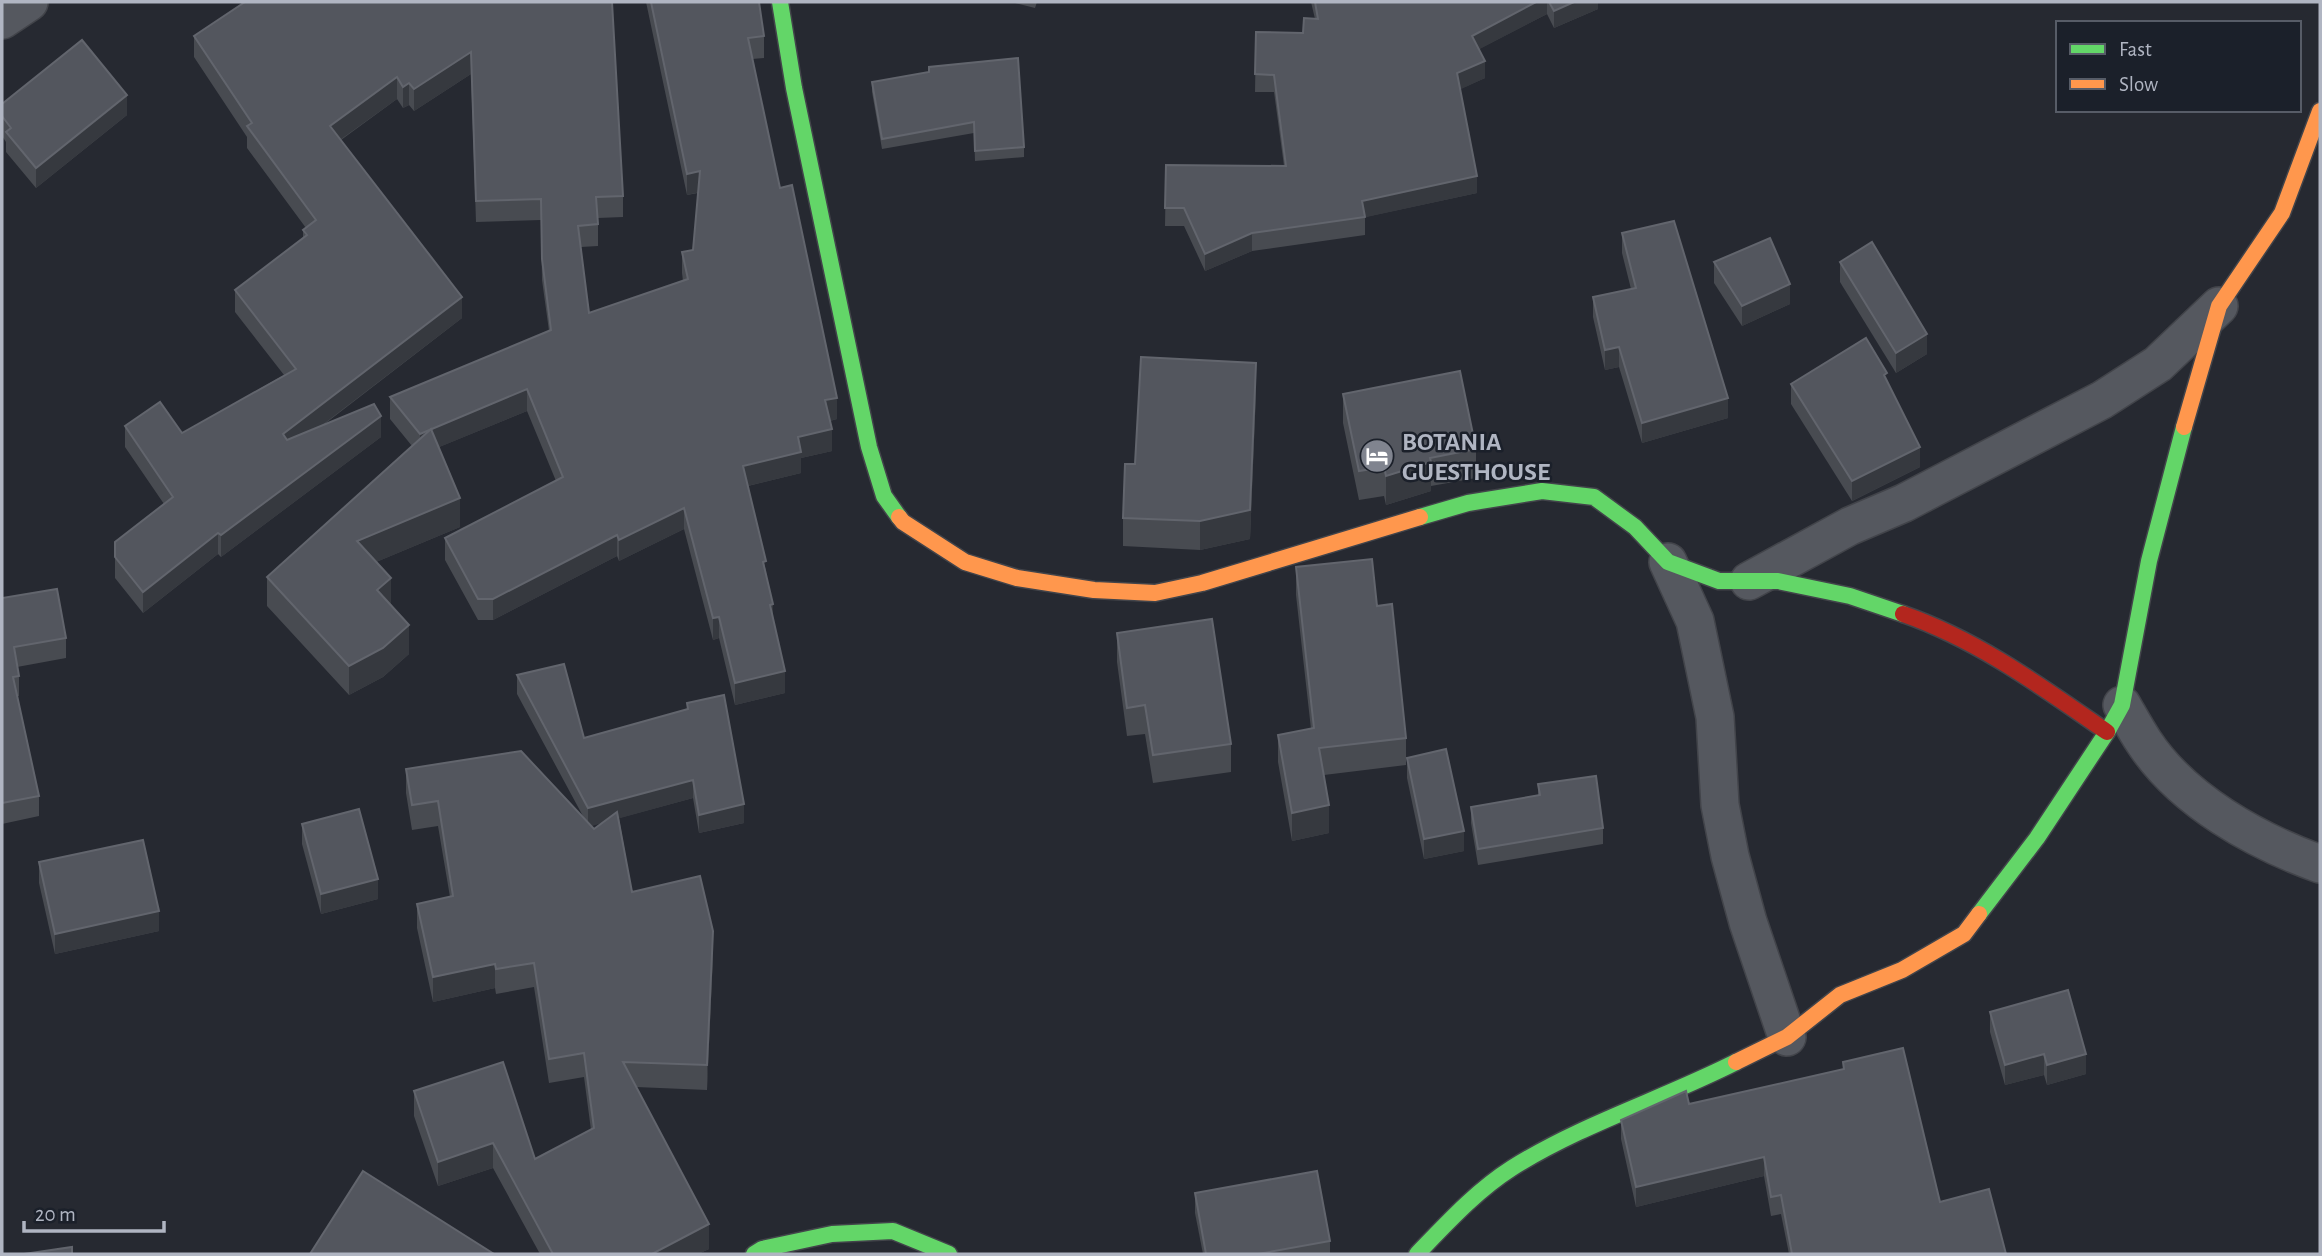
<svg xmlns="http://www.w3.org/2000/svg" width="2322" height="1256" font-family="'Alegreya Sans',sans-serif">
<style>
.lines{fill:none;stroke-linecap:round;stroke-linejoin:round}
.street-casing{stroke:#42444a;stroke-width:40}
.fast-casing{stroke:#42444a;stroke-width:19}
.slow-casing{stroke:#42444a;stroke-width:19}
.jam-casing{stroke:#42444a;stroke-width:19}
.street{stroke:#55585f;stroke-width:37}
.fast{stroke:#63d668;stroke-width:16}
.slow{stroke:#ff974d;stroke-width:16}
.jam{stroke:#b3261e;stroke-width:16}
.wall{fill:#484b51;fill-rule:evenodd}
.shaded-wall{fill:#36393f}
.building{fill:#53565e;stroke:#62656d;stroke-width:2}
.labels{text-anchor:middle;stroke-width:5;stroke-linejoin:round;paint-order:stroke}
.poi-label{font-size:26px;font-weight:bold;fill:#b0b5c2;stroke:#1b202a;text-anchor:start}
</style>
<rect width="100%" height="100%" fill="#262931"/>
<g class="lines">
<g class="street-casing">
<g id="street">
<polyline points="2,20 29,2"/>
<polyline points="1668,562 1695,621 1715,717 1720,805 1730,856 1748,922 1787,1037"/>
<polyline points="1749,581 1850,526 1904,503 2102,400 2158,364 2219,306"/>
<path d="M 2122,705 C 2129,717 2136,730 2144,742 C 2183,801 2256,841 2320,864"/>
</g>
</g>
<g class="fast-casing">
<g id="fast">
<polyline points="780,2 794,88 869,447 884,496 899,517"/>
<polyline points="1420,517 1468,503 1542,491 1594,497 1635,527 1668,562 1719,581 1778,581 1850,596 1903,614"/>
<polyline points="1979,914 2037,838 2107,732 2122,705 2149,561 2184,427"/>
<polyline points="754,1254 762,1249 832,1234 893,1231 949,1254"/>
<path d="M 1417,1254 C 1447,1223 1476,1191 1512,1168 C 1582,1124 1663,1099 1736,1062"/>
</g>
</g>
<g class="slow-casing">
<g id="slow">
<polyline points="2184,427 2219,306 2282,213 2320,111"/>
<polyline points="899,517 903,522 965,562 1017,578 1094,590 1155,593 1202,583 1420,517"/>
<polyline points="1736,1062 1787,1037 1840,995 1902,970 1964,934 1979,914"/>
</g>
</g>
<g class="jam-casing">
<path id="jam" d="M 1903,614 C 1978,640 2042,687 2107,732"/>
</g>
<use href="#street" class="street"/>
<use href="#fast" class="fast"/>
<use href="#slow" class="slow"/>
<use href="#jam" class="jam"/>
</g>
<g class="wall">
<polygon points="612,2 623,196 623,217 598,218 598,246 581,247 589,313 683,281 682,273 682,252 693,250 698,193 687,195 646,2 759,2 764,36 764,58 752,59 780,188 837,419 830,421 832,451 801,458 801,473 748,486 766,572 785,693 735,705 719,638 713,640 684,529 619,561 617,556 493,620 478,620 445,560 445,538 556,481 527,411 439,447 460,527 376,562 409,654 383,677 349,695 267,606 267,577 412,446 390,419 390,397 549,331 542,280 541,220 476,222 471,74 414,111 409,105 403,108 397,99 341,140 462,318 322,426 381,437 221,557 218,554 143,613 115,578 115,542 164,504 125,447 125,426 182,433 284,375 235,312 235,290 303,238 303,230 306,228 247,148 247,137 194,57 194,36"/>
<polygon points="1011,2 1037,2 1035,8"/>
<polygon points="1311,2 1598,2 1598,9 1554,28 1547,14 1479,49 1485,78 1460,89 1477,193 1365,217 1365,235 1252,251 1205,271 1184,226 1165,226 1166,165 1284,166 1274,92 1255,92 1256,32 1303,33 1315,19"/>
<polygon points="929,72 1024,147 1024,157 975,161 974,133 882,149 872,92 872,82"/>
<polygon points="2,104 127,115 36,188 6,152 6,142 2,136"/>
<polygon points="1622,233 1728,418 1642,443 1619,367 1605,370 1593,317 1593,297 1631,289 1622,253"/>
<polygon points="1714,262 1790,304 1742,326 1714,283"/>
<polygon points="1840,262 1927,354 1896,373 1840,282"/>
<polygon points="1887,381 1920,467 1852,501 1791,404 1791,384"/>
<polygon points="1256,392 1250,539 1200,550 1123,546 1123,518 1135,464"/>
<polygon points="1343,394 1476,449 1476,478 1431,486 1431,491 1386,505 1384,496 1359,500 1343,423"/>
<polygon points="1296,567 1377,606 1406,738 1406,765 1324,775 1329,833 1292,841 1278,762 1278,735 1311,729 1296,595"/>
<polygon points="2,598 66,638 66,658 17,667 19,676 19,696 17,696 39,796 39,816 2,824"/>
<polygon points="1117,633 1231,744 1231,772 1153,783 1145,734 1127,736 1117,662"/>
<path d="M 517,675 L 584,738 L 687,709 L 687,703 L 744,823 L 699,833 L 693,798 L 619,818 L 632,892 L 713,955 L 707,1090 L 636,1087 L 709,1249 L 698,1254 L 540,1254 L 493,1168 L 438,1186 L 414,1116 L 414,1091 L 535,1159 L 591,1130 L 584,1077 L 549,1083 L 534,987 L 496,994 L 495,988 L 433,1002 L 417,928 L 417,904 L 450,897 L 438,826 L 412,830 L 406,793 L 406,769 L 584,818 L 517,694 ZM 603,822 L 594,829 L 591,826 Z"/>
<polygon points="1407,758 1464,851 1424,859 1407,778"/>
<polygon points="1538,784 1603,828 1603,844 1478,865 1471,823 1471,807 1538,795"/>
<polygon points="302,824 378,899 321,914 302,844"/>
<polygon points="39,862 159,931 55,954 39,883"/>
<polygon points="1990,1012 2086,1074 2047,1085 2044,1075 2005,1085 1990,1032"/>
<polygon points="1843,1062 1940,1202 2006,1254 1789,1254 1781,1214 1771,1216 1764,1176 1636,1207 1621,1139 1621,1120 1843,1069"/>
<polygon points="1195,1193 1330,1241 1330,1254 1203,1254 1195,1213"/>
</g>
<g class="shaded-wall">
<polygon points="1536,2 1547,2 1547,14 1472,53 1472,36"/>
<polygon points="1574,2 1598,2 1598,9 1554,28 1554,11"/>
<polygon points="471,52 471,74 414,111 414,89"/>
<polygon points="1485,61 1485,78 1457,91 1457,73"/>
<polygon points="397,77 397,99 330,147 330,126"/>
<polygon points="409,83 409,105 403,108 403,87"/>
<polygon points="127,95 127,115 36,188 36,168"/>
<polygon points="700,171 700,192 687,195 687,174"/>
<polygon points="1477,176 1477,193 1362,218 1362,201"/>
<polygon points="1252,233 1252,251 1205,271 1205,254"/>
<polygon points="1790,284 1790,304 1742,326 1742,306"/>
<polygon points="462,297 462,318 283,455 283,434"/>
<polygon points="1927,334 1927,354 1896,373 1896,353"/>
<polygon points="1619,347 1619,367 1605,370 1605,350"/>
<polygon points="1256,363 1256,392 1250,539 1200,550 1200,521"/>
<polygon points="527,389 527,411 420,455 420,434"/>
<polygon points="837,398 837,419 825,422 825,400"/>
<polygon points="1728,398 1728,418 1642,443 1642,423"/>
<polygon points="381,416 381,437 221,557 221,535"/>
<polygon points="832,429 832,451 801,458 801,473 743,487 743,466 798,437"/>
<polygon points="1920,447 1920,467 1852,501 1852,481"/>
<polygon points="1431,462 1431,491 1386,505 1386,476"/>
<polygon points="460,498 460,527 357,570 357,541"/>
<polygon points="684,508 684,529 619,561 619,540"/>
<polygon points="218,533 218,554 143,613 143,592"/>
<polygon points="617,535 617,556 493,620 493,599"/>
<polygon points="391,578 391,607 377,590"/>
<polygon points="773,604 773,625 770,605"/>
<polygon points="719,617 719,638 713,640 713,618"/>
<polygon points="409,625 409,654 383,677 349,695 349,666"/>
<polygon points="785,671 785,693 735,705 735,683"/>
<polygon points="693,780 693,798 588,827 588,808"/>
<polygon points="744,804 744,823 699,833 699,815"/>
<polygon points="1329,805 1329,833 1292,841 1292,813"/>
<polygon points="1464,831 1464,851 1424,859 1424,839"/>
<polygon points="378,879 378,899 321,914 321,894"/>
<polygon points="159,911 159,931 55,954 55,934"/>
<polygon points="713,931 713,955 707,1090 707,1065"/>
<polygon points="495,964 495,988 433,1002 433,977"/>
<polygon points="2044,1054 2044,1075 2005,1085 2005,1065"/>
<polygon points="2086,1054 2086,1074 2047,1085 2047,1065"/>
<polygon points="493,1143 493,1168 438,1186 438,1162"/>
<polygon points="1764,1157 1764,1176 1636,1207 1636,1187"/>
<polygon points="709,1224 709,1249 698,1254 652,1254"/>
</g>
<g class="building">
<polygon points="245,2 612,2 623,196 596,197 598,224 578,226 589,313 688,279 682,252 693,250 700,171 687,174 651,2 759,2 764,36 748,38 780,188 792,185 837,398 825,400 832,429 798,437 801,452 743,466 766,561 763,562 773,604 770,605 785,671 735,683 719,617 713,618 684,508 619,540 617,535 493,599 478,599 445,538 563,477 527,389 420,434 390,397 551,330 542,259 541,199 476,201 471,52 414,89 409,83 403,87 397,77 330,126 462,297 283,434 287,440 374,404 381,416 221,535 218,533 143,592 115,557 115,542 173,497 125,426 160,402 182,433 296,369 235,290 307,235 303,230 316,220 247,126 252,123 194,36"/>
<polygon points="1315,2 1536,2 1472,36 1485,61 1457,73 1477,176 1362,201 1365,217 1252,233 1205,254 1184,208 1165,208 1166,165 1286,166 1274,75 1255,74 1256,32 1303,33 1304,18 1318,19"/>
<polygon points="1549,2 1574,2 1554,11"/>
<polygon points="82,40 127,95 36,168 6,132 11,128 2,116 2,104"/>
<polygon points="1018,58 1024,147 975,151 974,122 882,139 872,82 929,72 929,67"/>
<polygon points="1674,221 1728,398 1642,423 1619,347 1605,350 1593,297 1636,288 1622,233"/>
<polygon points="1770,238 1790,284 1742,306 1714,262"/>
<polygon points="1872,242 1927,334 1896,353 1840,262"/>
<polygon points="1866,338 1887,373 1884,375 1920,447 1852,481 1791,384"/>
<polygon points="1141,357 1256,363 1250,510 1200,521 1123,518 1125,464 1135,464"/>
<polygon points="1460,371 1476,449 1430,458 1431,462 1386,476 1384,467 1359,471 1343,394"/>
<polygon points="431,429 460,498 357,541 391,578 377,590 409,625 383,648 349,666 267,577"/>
<polygon points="1372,559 1377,606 1392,604 1406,738 1319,748 1329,805 1292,813 1278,735 1314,728 1296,567"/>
<polygon points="57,589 66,638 14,647 19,676 13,677 39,796 2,803 2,598"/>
<polygon points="1212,619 1231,744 1153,755 1145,705 1127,708 1117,633"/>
<polygon points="564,664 584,738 688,709 687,703 724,695 744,804 699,815 693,780 588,808 517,675"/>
<polygon points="1446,749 1464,831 1424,839 1407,758"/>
<polygon points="521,751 594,829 617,812 632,892 700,876 713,931 707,1065 623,1062 709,1224 652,1254 553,1254 493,1143 438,1162 414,1091 503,1062 535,1159 594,1128 584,1053 549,1059 534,963 496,969 495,964 433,977 417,904 453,896 438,801 412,805 406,769"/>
<polygon points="1596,776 1603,828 1478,849 1471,807 1540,795 1538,784"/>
<polygon points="359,809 378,879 321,894 302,824"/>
<polygon points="143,840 159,911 55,934 39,862"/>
<polygon points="2068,990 2086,1054 2047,1065 2044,1054 2005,1065 1990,1012"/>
<polygon points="1903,1048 1940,1202 1989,1189 2006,1254 1792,1254 1781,1195 1771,1197 1764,1157 1636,1187 1621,1120 1686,1091 1689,1104 1844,1069 1843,1062"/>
<polygon points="363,1171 494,1254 310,1254"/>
<polygon points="1317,1171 1330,1241 1258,1254 1206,1254 1195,1193"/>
<polygon points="72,1247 72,1254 24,1254"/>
</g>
<defs>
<g id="hotel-disc" transform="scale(1.75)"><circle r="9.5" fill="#80848f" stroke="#1b202a"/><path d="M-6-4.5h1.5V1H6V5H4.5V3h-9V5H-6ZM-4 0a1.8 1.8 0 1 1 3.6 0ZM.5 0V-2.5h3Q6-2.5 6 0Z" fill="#fff"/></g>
</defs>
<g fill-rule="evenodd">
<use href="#hotel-disc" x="1377" y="456"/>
</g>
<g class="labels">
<g class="poi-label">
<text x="1402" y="450">BOTANIA<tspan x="1402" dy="30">GUESTHOUSE</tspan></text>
</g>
</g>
<rect width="2322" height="1256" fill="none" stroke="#b0b5c2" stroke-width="7"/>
<rect x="2056" y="21" width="245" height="91" fill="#1b202a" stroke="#575c67" stroke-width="2"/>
<rect x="2070" y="44" width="35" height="10" fill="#63d668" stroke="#575c67" stroke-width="2"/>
<text x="2119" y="56" font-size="21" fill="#b0b5c2">Fast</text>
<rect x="2070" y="79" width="35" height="10" fill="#ff974d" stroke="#575c67" stroke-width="2"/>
<text x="2119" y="91" font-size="21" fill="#b0b5c2">Slow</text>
<path d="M24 1221v10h140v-10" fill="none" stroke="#b0b5c2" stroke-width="3.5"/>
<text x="35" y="1221" font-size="21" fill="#b0b5c2" stroke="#1b202a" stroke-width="5" paint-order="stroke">20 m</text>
</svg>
